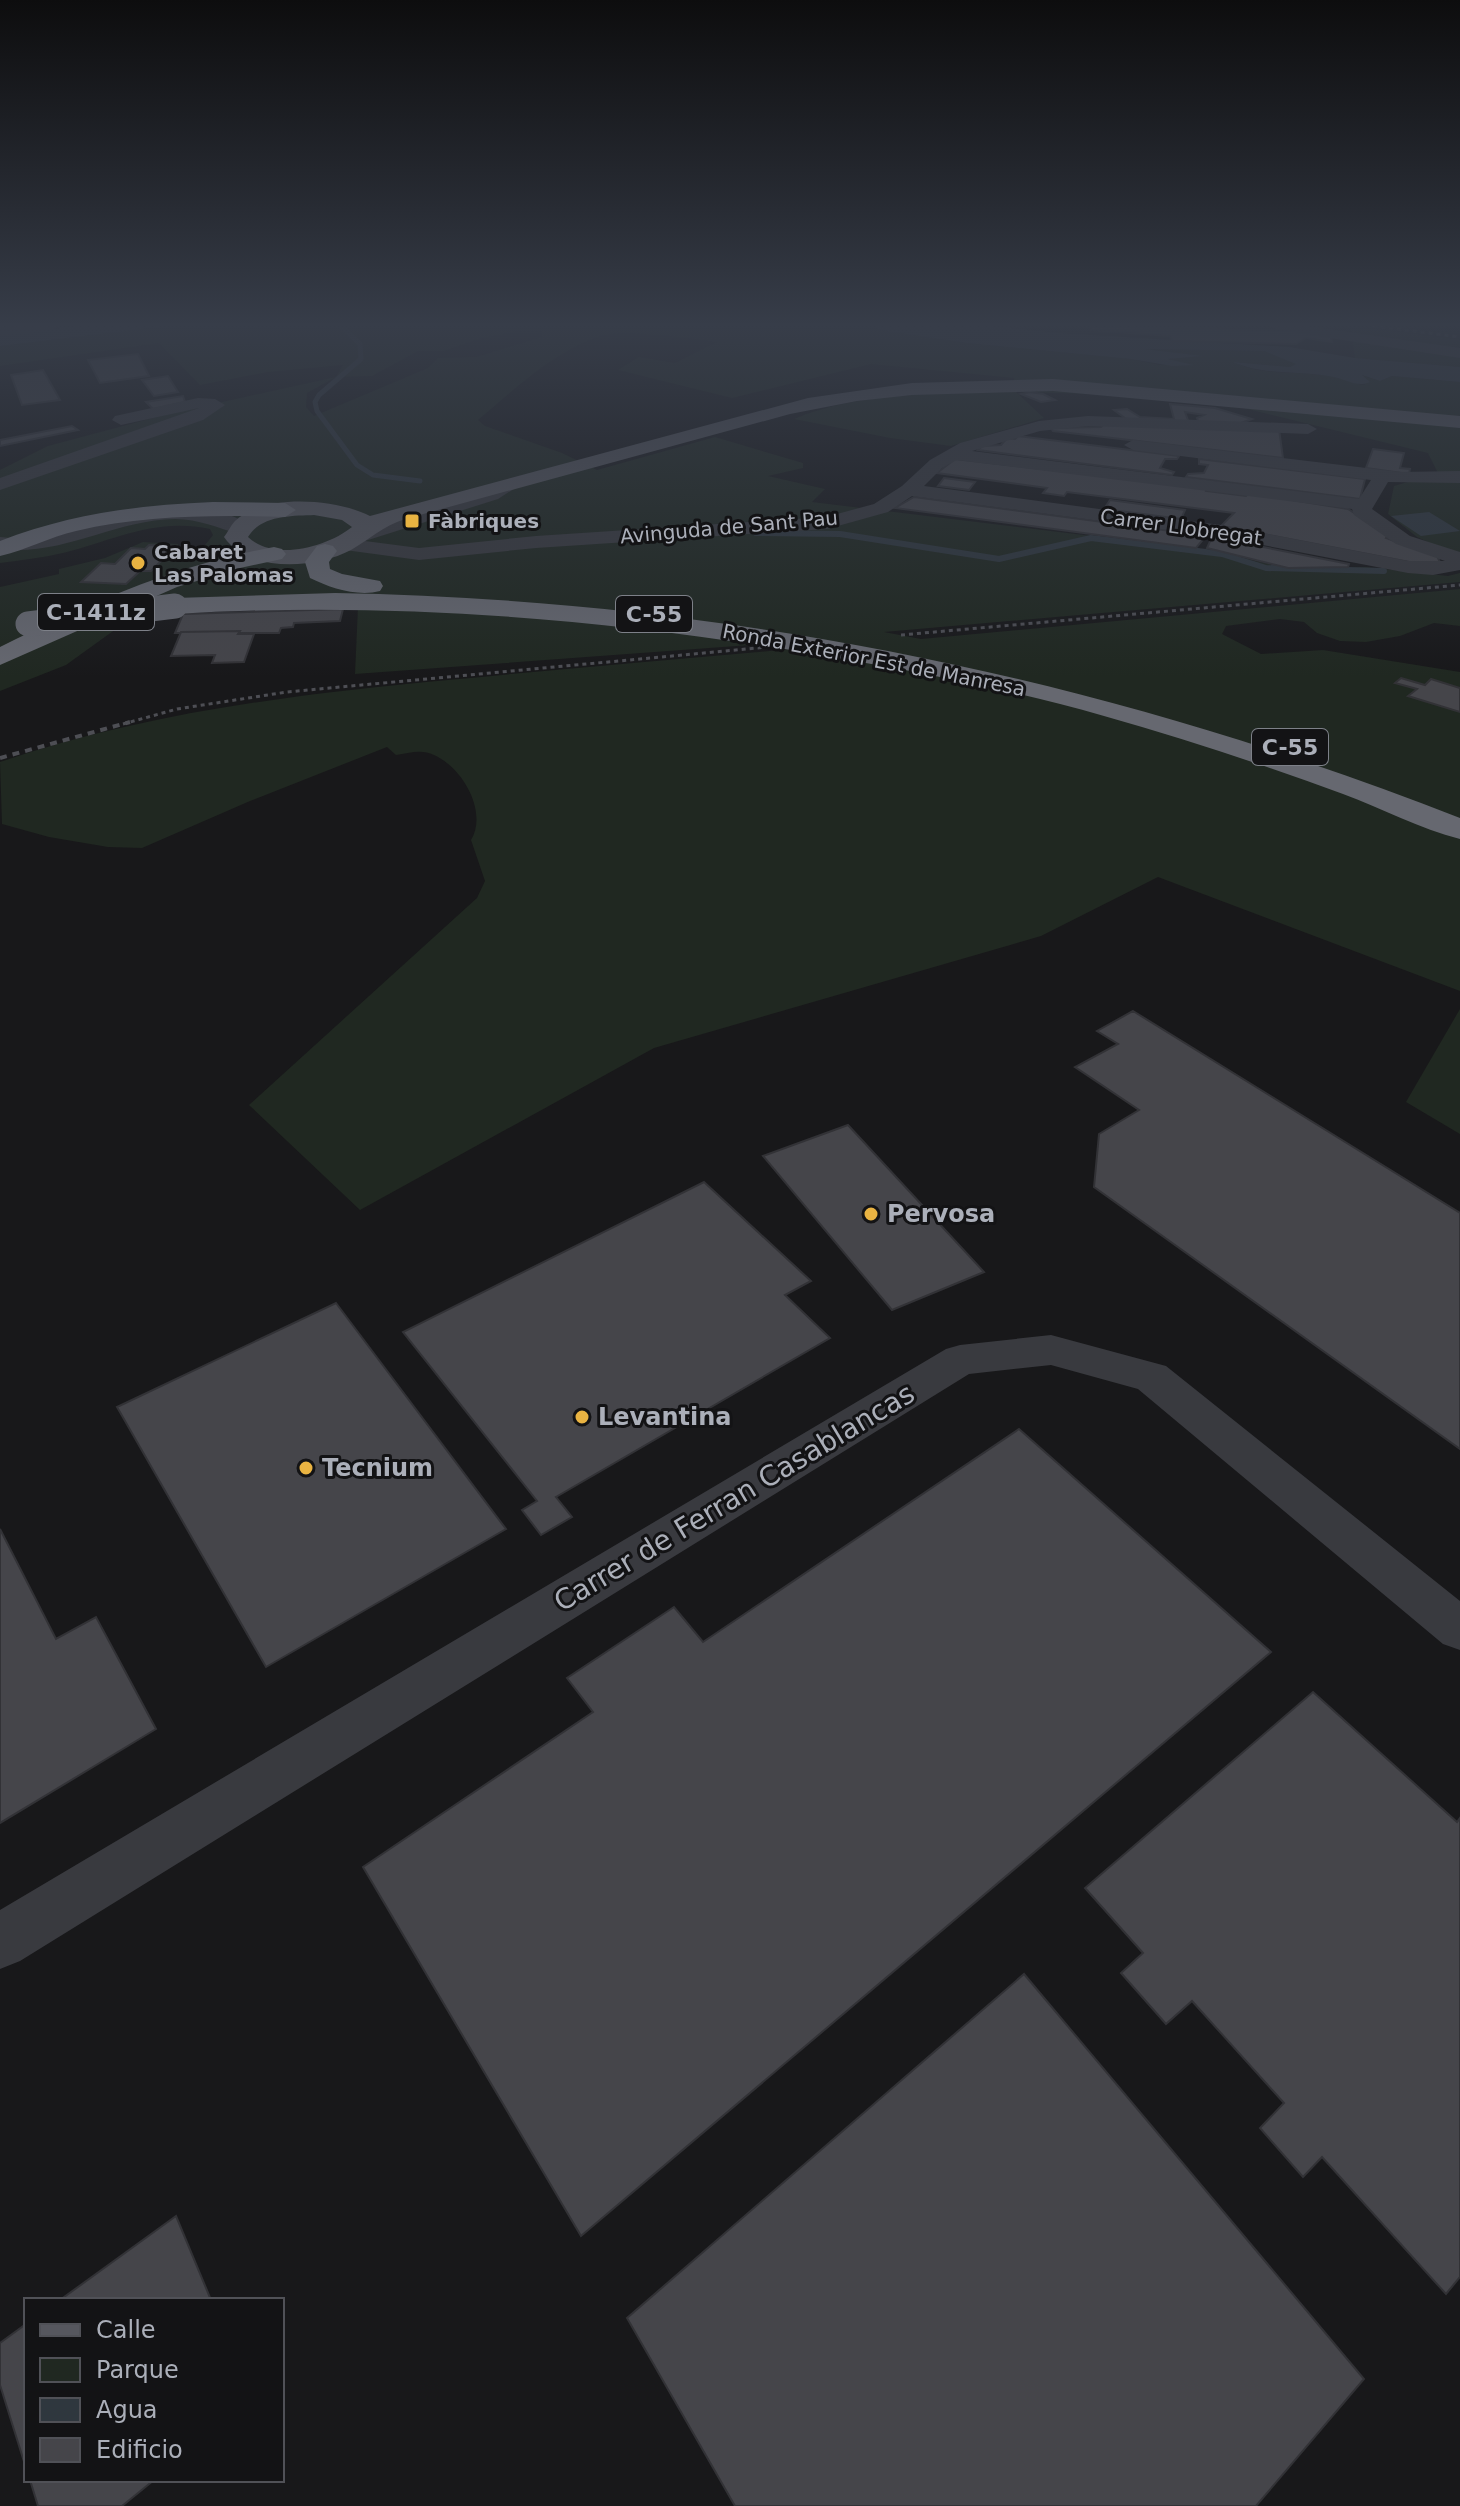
<svg xmlns="http://www.w3.org/2000/svg" width="1460" height="2506" font-family="'DejaVu Sans',sans-serif">
<style>
.green{fill:#202821;fill-rule:evenodd}
.water{fill:#2f373e}
.lines{fill:none;stroke-linecap:round;stroke-linejoin:round}
.stream-far1{stroke:#2f373e;stroke-width:5}
.stream{stroke:#2f373e;stroke-width:6}
.building{fill:#45454a;stroke:#323236;stroke-width:2}
.minor{fill:#393a3f;fill-rule:evenodd}
.major{fill:#56575e;fill-rule:evenodd}
.highway{fill:#666870;fill-rule:evenodd}
.rail-far1{stroke:#4d4e54;stroke-width:3;stroke-dasharray:4 4;stroke-linecap:butt}
.rail{stroke:#4d4e54;stroke-width:4;stroke-dasharray:7 6;stroke-linecap:butt}
.highway-bridge{stroke:#666870;stroke-width:25}
.poi-dot{fill:#e9b342;stroke:#131315;stroke-width:3}
.labels{text-anchor:middle;stroke-width:6;stroke-linejoin:round;paint-order:stroke}
.far-poi-label{font-size:20px;font-weight:bold;fill:#abafb9;stroke:#131315;text-anchor:start}
.far-street-label{font-size:20px;fill:#abafb9;stroke:#131315}
.shield{fill:#131315;stroke:#7d8088;stroke-width:2}
.shield-label{font-size:22px;font-weight:bold;fill:#abafb9}
.poi-label{font-size:24px;font-weight:bold;fill:#abafb9;stroke:#131315;text-anchor:start}
.near-street-label{font-size:28px;fill:#abafb9;stroke:#131315}
</style>
<rect width="100%" height="100%" fill="#18181a"/>
<g class="green">
<path d="M 167,326 L 877,326 L 886,331 L 967,343 L 1132,359 L 1159,365 L 1193,365 L 1163,359 L 1201,356 L 1142,349 L 1264,351 L 1297,364 L 1290,367 L 1234,362 C 1262,377 1303,370 1334,377 C 1345,379 1354,384 1365,385 L 1361,375 L 1380,381 L 1392,376 L 1460,382 L 1460,557 L 1417,537 L 1388,514 L 1394,486 L 1438,473 L 1428,453 L 1235,406 L 1095,394 L 1016,392 L 1044,418 L 951,446 L 890,438 L 794,419 C 859,391 944,394 1014,392 L 1014,378 L 871,364 L 732,398 L 618,370 L 639,357 L 675,363 L 717,342 C 691,338 624,329 600,336 C 553,352 515,389 478,420 L 485,426 L 562,453 L 597,470 L 715,437 L 803,463 L 803,468 L 768,476 L 825,489 L 812,502 L 1207,550 L 1291,569 L 1366,567 L 1448,576 L 1460,573 L 1460,582 L 884,632 L 921,639 L 1460,589 L 1460,626 L 1434,623 L 1400,636 L 1366,642 L 1340,641 L 1317,633 L 1304,622 L 1280,619 L 1226,626 L 1222,634 L 1261,654 L 1323,650 L 1460,672 L 1460,991 L 1158,877 L 1041,936 L 654,1048 L 360,1210 L 249,1105 L 477,898 L 485,881 L 471,840 C 488,812 463,768 434,755 C 422,749 409,753 396,755 L 387,747 L 250,801 L 142,848 L 108,847 L 49,837 L 2,824 L 0,762 C 144,713 297,694 448,680 C 563,669 678,659 793,649 L 765,644 L 355,674 L 358,607 L 277,606 L 134,616 L 66,665 L 0,691 L 0,587 L 59,574 L 59,569 L 105,558 L 143,542 L 178,544 L 180,549 L 172,557 C 193,559 201,551 213,535 L 210,529 C 156,517 114,540 63,553 C 42,558 21,560 0,563 L 0,470 L 48,446 L 168,414 L 336,377 L 343,365 L 268,372 L 200,385 L 159,343 L 0,366 L 0,346 ZM 519,331 L 541,331 L 542,337 L 476,357 L 438,358 L 428,368 L 314,416 L 306,407 L 307,393 L 336,377 L 372,376 L 418,351 L 444,351 L 481,338 Z"/>
<polygon points="1351,326 1460,340 1460,367 1355,358"/>
<polygon points="1460,1009 1460,1134 1406,1102"/>
</g>
<g class="water">
<polygon points="77,326 167,326 0,346 0,335"/>
<path d="M 877,326 L 992,326 L 1058,333 L 1289,347 L 1355,358 L 1460,367 L 1460,382 L 1392,376 L 1380,381 L 1362,375 L 1370,382 C 1357,388 1346,379 1333,377 C 1300,370 1265,376 1233,362 L 1290,367 L 1296,364 L 1264,351 L 1144,349 L 1203,356 L 1167,359 L 1194,365 L 1172,366 L 1131,359 L 967,343 L 886,331 L 875,328 Z"/>
<polygon points="1429,512 1460,531 1421,536 1391,516"/>
</g>
<g class="lines">
<polyline class="stream-far1" points="341,326 360,344 361,359 319,395 315,402 317,411 357,465 373,475 420,481"/>
<polyline class="stream" points="756,533 840,534 999,559 1091,538 1222,554 1266,568 1384,571"/>
</g>
<g class="building">
<polygon points="1090,326 1305,331 1331,336 1332,342 1306,338 1296,344 1172,341 1170,336 1091,330"/>
<polygon points="138,354 149,376 100,383 88,360"/>
<polygon points="43,370 60,400 22,405 11,375"/>
<polygon points="168,376 178,392 154,396 142,380"/>
<polygon points="1030,392 1043,394 1055,400 1041,402 1021,394"/>
<polygon points="183,396 185,402 153,409 146,402"/>
<polygon points="1170,404 1215,408 1252,419 1238,424 1199,423 1197,418 1204,415 1185,412 1189,423 1129,421 1114,410 1127,409 1140,417 1174,419"/>
<polygon points="1106,423 1279,429 1283,458 1053,431 1051,428 1101,427"/>
<polygon points="72,426 78,430 0,446 0,440"/>
<polygon points="1018,436 1179,456 1177,459 1165,459 1160,468 1174,472 1172,475 978,450 982,446 1001,445 1007,438 1015,439"/>
<polygon points="1373,449 1404,453 1400,468 1410,469 1409,474 1366,468"/>
<polygon points="955,459 1207,488 1206,491 1246,496 1248,493 1348,509 1388,535 1386,538 1437,556 1440,562 1425,565 1221,526 1234,513 1067,492 1064,496 1043,493 1047,488 937,473"/>
<polygon points="1199,459 1365,479 1360,499 1186,477 1188,474 1204,473 1208,465 1199,464"/>
<polygon points="944,478 975,482 969,490 938,486"/>
<polygon points="914,497 1201,535 1206,536 1196,548 895,508"/>
<polygon points="1110,500 1185,510 1181,519 1104,509"/>
<polygon points="1212,537 1349,564 1348,567 1288,568 1207,548"/>
<polygon points="149,545 176,546 151,571 140,571 126,584 81,582 101,563 115,564 131,548 145,549"/>
<polygon points="343,609 340,621 294,623 293,627 281,628 279,633 175,633 183,614"/>
<polygon points="240,631 238,634 254,634 244,662 212,663 215,655 171,656 181,632"/>
<polygon points="1401,678 1425,685 1431,679 1460,688 1460,712 1408,696 1417,689 1395,683"/>
<polygon points="1133,1011 1460,1213 1460,1449 1094,1187 1099,1134 1139,1110 1075,1067 1118,1044 1097,1031"/>
<polygon points="848,1125 984,1272 892,1310 763,1156"/>
<polygon points="704,1182 811,1281 785,1295 830,1338 556,1497 572,1517 541,1535 522,1510 537,1501 403,1332"/>
<polygon points="336,1303 506,1529 266,1667 117,1407"/>
<polygon points="1019,1429 1271,1652 581,2236 363,1867 593,1712 567,1678 674,1607 703,1642"/>
<polygon points="0,1529 56,1639 96,1617 156,1729 0,1823"/>
<polygon points="1313,1692 1457,1822 1460,1818 1460,2277 1446,2294 1322,2157 1303,2177 1260,2128 1284,2103 1192,2001 1166,2024 1121,1973 1143,1953 1085,1888"/>
<polygon points="1024,1974 1364,2379 1256,2506 735,2506 627,2318"/>
<polygon points="176,2216 211,2300 60,2300"/>
<polygon points="26,2324 26,2468 0,2385 0,2343"/>
<polygon points="30,2480 154,2480 122,2506 38,2506"/>
</g>
<g class="lines">
<g class="minor">
<polygon points="15,326 59,326 52,330 0,336 0,328"/>
<polygon points="1271,326 1307,326 1460,348 1460,358 1278,330"/>
<polygon points="198,398 215,399 225,405 203,420 0,490 0,478 199,408 121,425 112,420 115,416"/>
<path d="M 1088,416 L 1308,424 L 1317,429 L 1308,434 L 1088,426 L 1040,431 L 972,451 L 1359,499 L 1371,480 L 1133,450 L 1124,445 L 1133,440 L 1400,472 L 1460,471 L 1460,483 L 1388,482 L 1372,509 L 1410,536 L 1460,552 L 1460,570 L 1433,575 L 1408,573 L 1221,537 L 912,496 L 888,512 L 827,529 L 536,548 L 419,560 L 345,550 L 335,544 L 338,540 L 351,539 L 352,532 L 484,491 L 511,479 L 520,485 L 498,499 L 365,541 L 419,548 L 536,536 L 826,517 L 874,504 L 902,486 L 930,460 L 960,443 L 1039,421 ZM 957,460 L 1352,509 L 1354,515 L 1396,544 L 1445,561 L 1408,561 L 1221,525 L 924,486 L 942,468 Z"/>
<path d="M 172,508 C 196,508 233,509 250,528 L 240,534 C 217,528 199,519 175,519 C 114,520 61,557 0,549 L 0,537 C 58,544 113,512 172,508 Z"/>
<polygon points="1051,1335 1166,1366 1460,1601 1460,1650 1443,1644 1138,1389 1051,1365 969,1374 20,1961 0,1969 0,1910 946,1349 960,1345"/>
</g>
<path class="major" d="M 1053,379 L 1460,416 L 1460,428 L 1053,391 L 912,395 L 857,401 L 790,414 L 405,519 C 383,526 370,539 351,550 C 315,569 249,573 224,537 C 228,532 231,525 235,521 C 264,493 337,499 370,516 L 808,398 L 912,383 ZM 314,515 L 342,520 L 352,527 C 327,547 274,562 248,537 C 261,515 292,516 314,515 Z"/>
<g class="highway">
<path d="M 213,502 L 285,503 L 296,510 L 285,517 C 215,515 145,515 76,531 C 50,537 26,550 0,556 L 0,541 C 69,514 139,505 213,502 Z"/>
<path d="M 325,544 L 333,546 L 337,551 L 329,562 L 330,569 L 342,574 L 380,581 L 383,586 L 380,591 C 358,597 330,588 310,578 L 305,562 L 317,546 Z"/>
<path d="M 274,547 L 282,549 L 286,554 L 282,559 L 240,568 L 177,587 L 0,665 L 0,647 C 89,603 176,565 274,547 Z"/>
<path d="M 335,593 C 724,600 1098,676 1460,818 L 1460,839 C 1420,829 1381,808 1343,794 C 1264,765 1185,739 1104,716 C 1013,690 920,672 826,656 C 610,619 394,601 175,614 L 166,611 L 162,606 L 166,601 L 175,598 Z"/>
</g>
<g class="rail-far1">
<polyline points="1373,326 1460,337"/>
<polyline points="0,327 11,326"/>
<polyline points="901,635 1460,585"/>
<polyline points="123,724 177,709 287,692 768,647"/>
</g>
<polyline class="rail" points="0,758 130,722"/>
<polyline class="highway-bridge" points="28,624 175,606"/>
</g>
<linearGradient id="sky" x2="0" y2="1"><stop stop-color="#0d0d0e"/><stop offset="0.48" stop-color="#373d49"/><stop offset="1" stop-color="#373d49" stop-opacity="0"/></linearGradient>
<rect width="1460" height="677" fill="url(#sky)"/>
<g class="poi-dot">
<rect x="404" y="513" width="16" height="16" rx="4"/>
<circle cx="138" cy="563" r="8"/>
<circle cx="871" cy="1214" r="8"/>
<circle cx="582" cy="1417" r="8"/>
<circle cx="306" cy="1468" r="8"/>
</g>
<g class="labels">
<g class="far-poi-label">
<text x="428" y="528">Fàbriques</text>
<text x="154" y="559">Cabaret<tspan x="154" dy="23">Las Palomas</tspan></text>
</g>
<g class="far-street-label">
<text transform="translate(729 527) rotate(-5)" y="7">Avinguda de Sant Pau</text>
<text transform="translate(1181 527) rotate(8)" y="7">Carrer Llobregat</text>
<text transform="translate(874 660) rotate(11)" y="7">Ronda Exterior Est de Manresa</text>
</g>
<g class="shield">
<rect x="38" y="594" width="116" height="36" rx="6"/>
<rect x="616" y="596" width="76" height="36" rx="6"/>
<rect x="1252" y="729" width="76" height="36" rx="6"/>
</g>
<g class="shield-label">
<text x="96" y="620">C-1411z</text>
<text x="654" y="622">C-55</text>
<text x="1290" y="755">C-55</text>
</g>
<g class="poi-label">
<text x="887" y="1222">Pervosa</text>
<text x="598" y="1425">Levantina</text>
<text x="322" y="1476">Tecnium</text>
</g>
<g class="near-street-label">
<text transform="translate(734 1497) rotate(-31)" y="10">Carrer de Ferran Casablancas</text>
</g>
</g>
<rect x="24" y="2298" width="260" height="184" fill="#131315" stroke="#505157" stroke-width="2"/>
<rect x="40" y="2324" width="40" height="12" fill="#56575e" stroke="#505157" stroke-width="2"/>
<text x="96" y="2338" font-size="24" fill="#abafb9">Calle</text>
<rect x="40" y="2358" width="40" height="24" fill="#202821" stroke="#505157" stroke-width="2"/>
<text x="96" y="2378" font-size="24" fill="#abafb9">Parque</text>
<rect x="40" y="2398" width="40" height="24" fill="#2f373e" stroke="#505157" stroke-width="2"/>
<text x="96" y="2418" font-size="24" fill="#abafb9">Agua</text>
<rect x="40" y="2438" width="40" height="24" fill="#45454a" stroke="#505157" stroke-width="2"/>
<text x="96" y="2458" font-size="24" fill="#abafb9">Edificio</text>
</svg>
